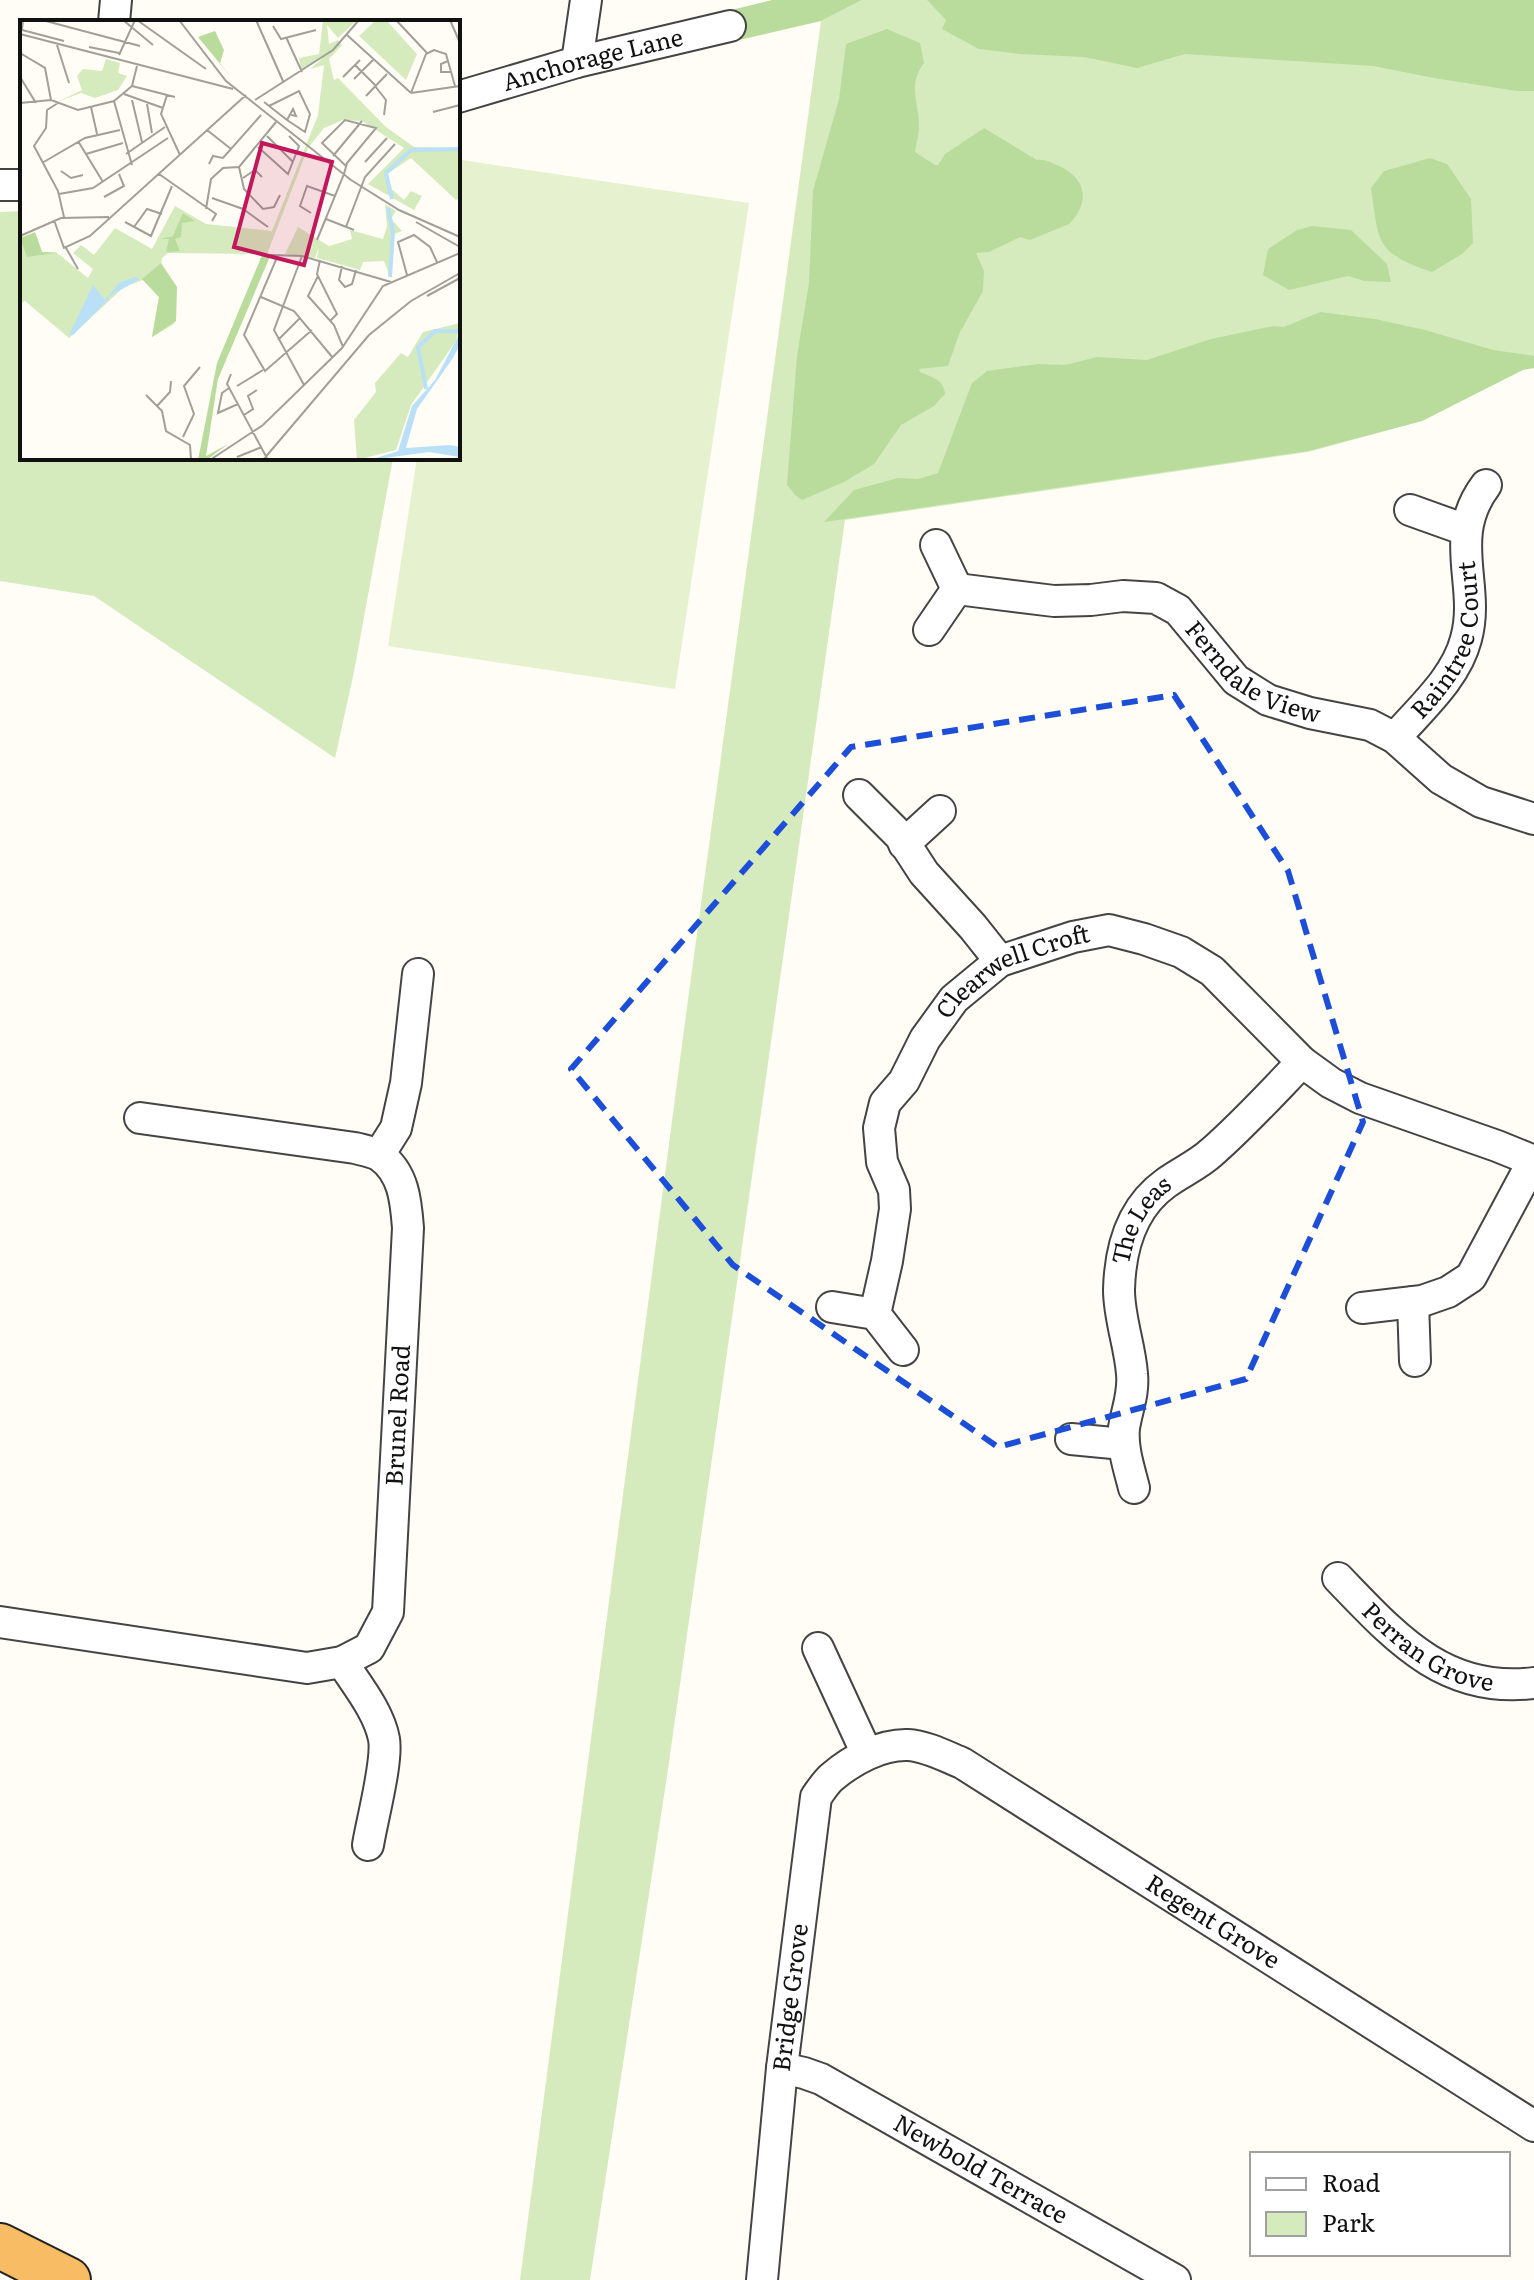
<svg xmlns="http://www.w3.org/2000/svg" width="1534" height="2280" font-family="Literata,serif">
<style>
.green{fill:#d5ebbd}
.forest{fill:#b9dc9c}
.pitch{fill:#e6f2cf}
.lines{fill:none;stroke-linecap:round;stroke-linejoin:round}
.minor-casing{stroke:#444;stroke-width:34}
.trunk-casing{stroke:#222;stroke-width:48}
.minor{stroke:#fff;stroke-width:30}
.trunk{stroke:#f7bc64;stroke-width:44}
.marked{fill:none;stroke:#1d4ed8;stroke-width:6;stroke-dasharray:16 10;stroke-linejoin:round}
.labels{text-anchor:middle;stroke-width:8;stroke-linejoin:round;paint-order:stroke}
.street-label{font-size:24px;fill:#111;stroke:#fff}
.inset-river{fill:none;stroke:#b9e0f7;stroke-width:4}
.inset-road{fill:none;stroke:#a09f9a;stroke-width:2}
.view{fill:#c2185b;fill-opacity:0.15;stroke:#c2185b;stroke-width:4}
.inset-edge{fill:none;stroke:#111;stroke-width:4}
</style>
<rect width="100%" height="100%" fill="#fffdf5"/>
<g class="green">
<polygon points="862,0 1534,0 1534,366 1525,368 1422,421 1308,452 845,520 667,1776 590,2280 520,2280 685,1022 821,21"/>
<polygon points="22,211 22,458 393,458 354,672 335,758 94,596 0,581 0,212"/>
</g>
<g class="forest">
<polygon points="772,0 862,0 821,21 735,41 727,11"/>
<polygon points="927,0 1534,0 1534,91 1517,91 1434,78 1373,66 1185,54 1137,68 1084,57 1020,54 979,49 942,29 946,20"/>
<path d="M 887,29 L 920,43 L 924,63 C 907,86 919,101 919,126 C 919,135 916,144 915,152 L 935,165 L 938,165 L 945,154 L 984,128 L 1037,160 C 1046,159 1052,163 1061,167 C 1087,180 1090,203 1069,224 L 1030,240 L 1020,237 L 989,252 L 976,253 L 984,271 L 983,291 L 959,334 L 948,366 L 919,369 L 920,372 C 931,377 944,379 945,394 L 934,406 L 901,425 L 874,464 L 844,482 L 802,500 L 796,496 L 787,485 L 797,356 L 809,283 L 813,191 L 839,99 L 846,44 Z"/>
<path d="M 1430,158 L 1447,164 L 1471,199 L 1473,243 L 1462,254 L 1432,272 C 1375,253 1379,243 1371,188 L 1384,171 Z"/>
<polygon points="1312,226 1351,230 1387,264 1391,282 1364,281 1348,276 1289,290 1263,275 1268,249 1297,230"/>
<polygon points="1320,312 1375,319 1425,330 1493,350 1534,356 1534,368 1523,370 1422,421 1308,451 824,522 854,490 898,478 918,479 938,473 972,383 987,371 1039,364 1065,365 1097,357 1147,360 1211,339 1273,326 1284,327"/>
</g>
<polygon class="pitch" points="462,160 749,203 675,689 388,646 417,458 458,458 458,187"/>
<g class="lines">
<g class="minor-casing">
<g id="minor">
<polyline points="114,22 116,0"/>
<polyline points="577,62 586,0"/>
<path id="s1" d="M 458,97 L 577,62 L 730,26"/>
<polyline points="0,185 22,185"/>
<polyline points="1410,510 1466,530"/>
<path id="s2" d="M 957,589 L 1054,601 L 1091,600 L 1123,596 L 1156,598 L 1178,610 L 1236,680 L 1268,700 L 1310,713 L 1370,725 L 1395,738 L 1441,779 L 1481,802 L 1534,819"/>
<polyline points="929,630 957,589 936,545"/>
<path id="s3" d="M 1395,738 C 1421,708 1456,678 1466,639 C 1481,585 1446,538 1486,485"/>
<polyline points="859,795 900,836 924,873 973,927 1000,961"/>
<polyline points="904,844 940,811"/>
<polyline points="379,1155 396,1128 406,1083 418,974"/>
<polyline points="1413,1302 1415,1361"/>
<polyline points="832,1307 875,1314 903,1350"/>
<polyline points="1362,1308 1422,1301 1448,1292 1471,1277 1533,1161"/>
<path id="s4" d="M 875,1314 L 887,1261 L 895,1209 L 894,1190 L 882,1162 L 879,1128 L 885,1103 L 904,1081 L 925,1039 L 954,999 L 1000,961 L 1073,937 L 1109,930 L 1144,939 L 1181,952 L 1212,971 L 1302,1062 L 1331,1083 L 1360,1098 L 1497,1146 L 1534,1161"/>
<polyline points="1071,1439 1123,1444"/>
<path id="s5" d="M 1134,1488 C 1129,1468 1122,1448 1124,1428 C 1127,1409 1134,1394 1132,1374 C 1130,1346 1119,1318 1119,1290 C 1120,1249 1131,1208 1166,1183 C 1181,1172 1198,1165 1212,1152 C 1244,1124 1273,1092 1302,1062"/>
<path id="s6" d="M 1338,1578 C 1395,1637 1444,1694 1534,1683"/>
<path id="s7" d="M 0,1622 L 307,1668 L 342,1662 L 369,1648 L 388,1612 L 408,1228 C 406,1202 404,1173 380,1156 C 374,1152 362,1150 355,1148 L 140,1118"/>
<polyline points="818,1648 867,1754"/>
<path d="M 342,1662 C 357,1685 379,1712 384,1739 C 388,1761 372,1820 368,1845"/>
<path id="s8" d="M 782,2068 L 804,2073 L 821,2079 L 1175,2280"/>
<path id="s9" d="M 762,2280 L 782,2068 L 816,1797 C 821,1790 826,1782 832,1777 C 852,1760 881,1744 908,1745 C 926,1746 945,1756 962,1763 L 1534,2126"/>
</g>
</g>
<g class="trunk-casing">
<polyline id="trunk" points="0,2246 68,2280"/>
</g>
<use href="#minor" class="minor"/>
<use href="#trunk" class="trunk"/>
</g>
<path class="marked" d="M 1174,695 L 1288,871 L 1363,1122 L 1246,1379 L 998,1447 L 733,1265 L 571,1069 L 851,747 Z"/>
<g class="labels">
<g class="street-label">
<text dy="8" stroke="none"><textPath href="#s1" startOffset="140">Anchorage Lane</textPath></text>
<text dy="8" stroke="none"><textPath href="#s3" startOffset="116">Raintree Court</textPath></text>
<text dy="8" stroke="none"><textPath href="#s2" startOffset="326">Ferndale View</textPath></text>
<text dy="8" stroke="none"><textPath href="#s4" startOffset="408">Clearwell Croft</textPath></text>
<text dy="8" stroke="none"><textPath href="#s5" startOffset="276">The Leas</textPath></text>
<text dy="8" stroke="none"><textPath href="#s7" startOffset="614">Brunel Road</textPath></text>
<text dy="8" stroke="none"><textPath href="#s6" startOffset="116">Perran Grove</textPath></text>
<text dy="8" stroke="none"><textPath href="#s9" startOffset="950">Regent Grove</textPath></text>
<text dy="8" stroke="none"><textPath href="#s9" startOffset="284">Bridge Grove</textPath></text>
<text dy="8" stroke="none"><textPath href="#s8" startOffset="224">Newbold Terrace</textPath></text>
</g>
</g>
<g transform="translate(20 20)">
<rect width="440" height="440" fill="#fffdf5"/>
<path d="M 303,0 L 337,0 L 318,18 L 307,5 L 309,24 L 318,20 L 322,25 L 309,39 L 314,60 L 318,58 L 366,107 L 394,127 L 440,128 L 440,178 L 436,180 L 391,138 L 367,154 L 367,165 L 384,180 L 391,171 L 402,176 L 394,190 L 348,164 L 384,128 L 342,101 L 323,100 L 304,108 L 288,128 L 247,234 L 148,233 L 142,238 L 141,247 L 157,267 L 154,304 L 132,317 L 139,277 L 123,260 L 104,267 L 49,318 L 5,281 L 0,283 L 0,219 L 17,217 L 22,232 L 36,232 L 68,258 L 73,249 L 53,233 L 61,225 L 74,235 L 95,208 L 132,229 L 155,186 L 186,204 L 252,211 L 298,95 L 304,45 L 290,49 L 304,37 L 281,49 L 279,38 L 299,34 ZM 356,0 L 366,0 L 397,34 L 386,60 L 339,16 ZM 86,39 L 100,43 L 98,53 L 107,56 L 98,70 L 75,78 L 61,73 L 37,82 L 62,70 L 57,56 L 63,49 L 82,51 ZM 365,184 L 376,191 L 371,199 L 382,211 L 372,215 L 370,256 L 364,241 L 343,242 L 340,250 L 297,238 L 299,227 L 295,238 L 265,234 L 278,207 L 309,226 L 332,219 L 330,210 L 363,219 L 367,206 ZM 440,303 L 436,321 L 391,385 L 376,430 L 337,440 L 334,400 L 356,372 L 355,363 L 381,333 L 388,337 L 403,312 Z" fill="#d5ebbd"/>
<path d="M 195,11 L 204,30 L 200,43 L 211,57 L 178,17 ZM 163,193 L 175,201 L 162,203 L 161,217 L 155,219 L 160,231 L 146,232 L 149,219 L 140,219 L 153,216 ZM 15,212 L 22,232 L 35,233 L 7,237 L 0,218 ZM 251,234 L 198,359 L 186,436 L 208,424 L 187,440 L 178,440 L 197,343 L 242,235 ZM 141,243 L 157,267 L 156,301 L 132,317 L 139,277 L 122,259 Z" fill="#b9dc9c"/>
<path d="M 114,257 L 120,259 L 88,277 L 89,279 L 53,315 L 49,315 L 73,265 L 85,280 L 99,263 ZM 440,313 L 440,324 L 433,338 L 397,389 L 386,428 L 430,425 L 440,427 L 440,437 L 409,432 L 350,440 L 378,431 L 392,386 L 415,360 Z" fill="#b9e0f7"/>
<path class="inset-river" d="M 372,179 L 366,153 L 391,130 L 440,129M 368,188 L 373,212 L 370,257M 406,369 L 398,327 L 415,311 L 440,311"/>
<path class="inset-road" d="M 3,0 L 2,10 L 44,21M 22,0 L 120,26M 103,0 L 133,25M 117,0 L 186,49M 159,0 L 206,61 L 331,160 L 379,190 L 440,217M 236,0 L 263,61M 376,0 L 407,33M 430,0 L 440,23M 253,6 L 261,19 L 296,10M 0,14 L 213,69M 327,15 L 391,73M 266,17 L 282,52M 37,25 L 49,63M 69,27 L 99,33M 0,33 L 25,48 L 31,80M 99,35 L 115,0M 428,41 L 421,44 L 421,52 L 431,52M 335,45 L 356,66M 0,57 L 16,83M 323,57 L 340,40M 334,59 L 353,40M 112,66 L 155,77M 355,66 L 366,80 L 364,95M 391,73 L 406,34 L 414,30 L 426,34 L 435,66M 391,73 L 440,66M 104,74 L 143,88M 147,75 L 141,94 L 160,135M 346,76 L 367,54M 112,80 L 122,122M 235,80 L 313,30 L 339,0M 94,81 L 112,145M 244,82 L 267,100 L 285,112 L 290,94 L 279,71 L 249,86M 0,83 L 31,80 L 58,90 L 94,81 L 112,66 L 117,46M 38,83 L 27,90 L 26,108 L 14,126 L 38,171 L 44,197M 127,84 L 132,113M 71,87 L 77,114M 413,92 L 440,85M 267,100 L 273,89 L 276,96 L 271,95M 187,110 L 211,129 L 241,95M 247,116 L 273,142M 58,121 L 83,162M 238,127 L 268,154 L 279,126 L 269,116M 66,134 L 103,123M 106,134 L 145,107M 313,136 L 342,101M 345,142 L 367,118M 22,143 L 65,118 L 100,110M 189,144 L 193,136 L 203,138 L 211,129M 219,147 L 224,169 L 243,189 L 254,187 L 260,175M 219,147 L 256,102M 41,151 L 51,158 L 63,155M 139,154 L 196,194 L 192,201M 223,158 L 235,150 L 242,157M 39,174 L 73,168 L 148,118M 84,177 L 104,166 L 99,154M 192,178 L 223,189 L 248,207M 186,189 L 191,159 L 203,148 L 219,147M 291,193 L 280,186 L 287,166 L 315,176M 306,199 L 334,210M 34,200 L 44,228 L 70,216 L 226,75M 105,202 L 131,216 L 152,166M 396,202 L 440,227M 114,207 L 127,189 L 142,194M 326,207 L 345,157 L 375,124M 0,216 L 41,198 L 89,197M 297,220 L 324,154 L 327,143 L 356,108 L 325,100 L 302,123 L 326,146M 46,228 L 58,249M 251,235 L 282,236 L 371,262M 258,235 L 224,315 L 245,351 L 292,310M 282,236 L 254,310 L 284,365M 300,240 L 297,254 L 317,294 L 310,301M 322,246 L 319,260 L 325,267 L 332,264 L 336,250M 387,255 L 378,222 L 394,215 L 410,227 L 417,242M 298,256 L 288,276 L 314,305 L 323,327M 407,276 L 440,258M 241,277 L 274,291 L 313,338M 258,320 L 280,298M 211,354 L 207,364 L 248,440M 217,366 L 243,350M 209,368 L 202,373 L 198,393 L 218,384M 126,375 L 142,391 L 146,411 L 170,425 L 171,440M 137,386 L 150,372 L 151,361M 224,395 L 233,389 L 228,376 L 237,370M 163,417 L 174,394 L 164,366 L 180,347M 217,437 L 242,427M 190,440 L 243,405 L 322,328 L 363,266 L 440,233M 243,440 L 349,315 L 391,281 L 440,253"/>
<path class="view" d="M 242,123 L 312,142 L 284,245 L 214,227 Z"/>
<rect width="440" height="440" class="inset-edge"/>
</g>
<rect x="1250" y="2152" width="260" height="104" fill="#ffffff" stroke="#a0a0a0" stroke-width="2"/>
<rect x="1266" y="2178" width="40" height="12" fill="#ffffff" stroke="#a0a0a0" stroke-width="2"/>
<text x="1322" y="2192" font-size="24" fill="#111111">Road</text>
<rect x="1266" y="2212" width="40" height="24" fill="#d5ebbd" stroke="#a0a0a0" stroke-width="2"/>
<text x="1322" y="2232" font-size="24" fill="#111111">Park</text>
</svg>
